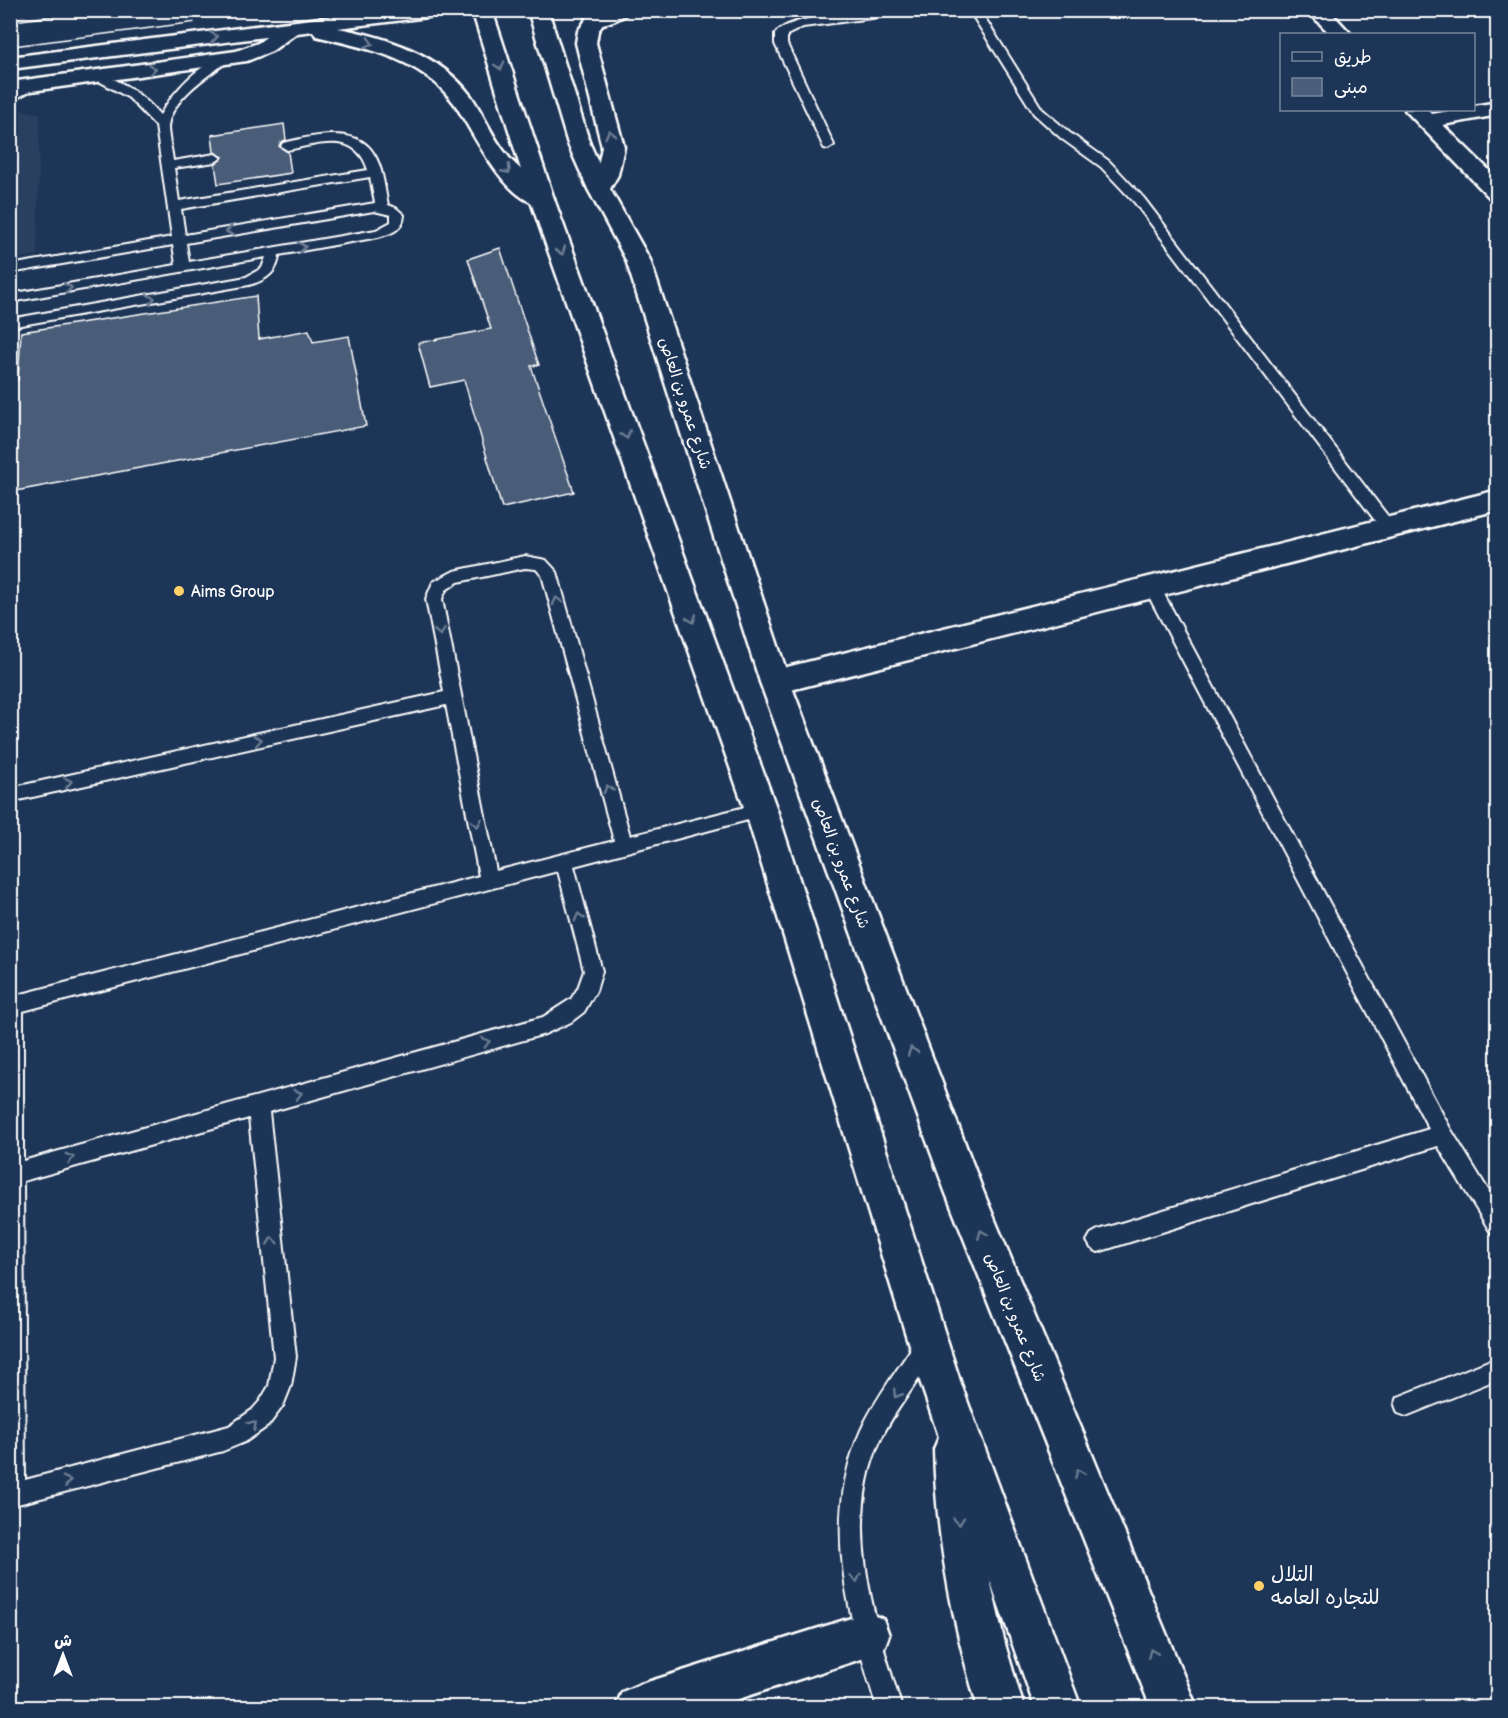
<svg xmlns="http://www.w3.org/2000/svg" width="1508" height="1718" font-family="'Balsamiq Sans','Playpen Sans Arabic',sans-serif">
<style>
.built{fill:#2a4161}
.building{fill:#4a5d79;stroke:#fff;stroke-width:1.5}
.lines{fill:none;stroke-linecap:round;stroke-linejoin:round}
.primary-tunnel{stroke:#344968;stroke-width:23;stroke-dasharray:23 11;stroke-linecap:butt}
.service-casing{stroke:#fff;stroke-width:4}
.minor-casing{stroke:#fff;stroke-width:5}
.secondary-casing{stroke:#fff;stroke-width:5}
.primary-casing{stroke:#fff;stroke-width:5}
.service{fill:#1d3557;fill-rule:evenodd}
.minor{fill:#1d3557;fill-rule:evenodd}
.secondary{fill:#1d3557;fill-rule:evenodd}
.primary{fill:#1d3557;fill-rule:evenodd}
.primary-bridge-casing{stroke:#fff;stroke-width:26;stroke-linecap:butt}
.primary-bridge{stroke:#1d3557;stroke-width:23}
.oneway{stroke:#6c7c92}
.poi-dot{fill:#ffd166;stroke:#1d3557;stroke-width:2}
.labels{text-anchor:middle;stroke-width:4.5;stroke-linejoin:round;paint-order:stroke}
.street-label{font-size:16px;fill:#fff;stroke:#1d3557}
.poi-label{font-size:16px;fill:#fff;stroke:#1d3557;text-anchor:start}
.near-poi-label{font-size:20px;fill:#fff;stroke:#1d3557;text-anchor:start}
</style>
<rect width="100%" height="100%" fill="#1d3557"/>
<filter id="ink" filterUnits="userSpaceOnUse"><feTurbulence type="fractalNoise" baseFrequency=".0167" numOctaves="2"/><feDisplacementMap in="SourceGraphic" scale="12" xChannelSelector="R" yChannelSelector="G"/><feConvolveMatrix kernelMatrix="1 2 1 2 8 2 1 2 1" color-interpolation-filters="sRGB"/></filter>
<g filter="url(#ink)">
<polygon class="built" points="11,108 40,114 37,255 11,259"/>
<g class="building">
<polygon points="284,124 286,140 281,142 279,146 288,152 291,173 218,184 215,164 223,157 214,152 212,135"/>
<polygon points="500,248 539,365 531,366 574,492 502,508 464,380 430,387 418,343 491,329 468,259"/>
<polygon points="256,296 259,339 309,330 313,342 349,336 366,426 10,492 10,382 18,380 21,332"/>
</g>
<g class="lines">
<polyline class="primary-tunnel" points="10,35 35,20 43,10"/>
<g class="service-casing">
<g id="service">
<path d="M 880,10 L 915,10 L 910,13 L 803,27 L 787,35 L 787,44 L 834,145 L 828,149 L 824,148 L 775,44 L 775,34 C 791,14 855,14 880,10 Z"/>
<polygon points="969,10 980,10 1042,109 1070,133 1109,161 1143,197 1393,523 1396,527 1393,531 1383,531 1135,203 1101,167 1062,139 1034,114"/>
<path d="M 225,56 L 229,57 L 229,61 C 209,74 170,100 168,127 C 168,137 172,150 173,161 L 215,154 L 221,158 L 215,162 L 174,168 L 179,201 L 368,170 C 356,130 319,144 287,150 L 281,146 L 283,143 C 308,137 354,125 372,151 C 383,166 384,187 388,205 L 396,208 L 404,215 C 403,230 392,233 379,237 L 279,255 C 278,272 265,281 249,285 L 10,327 L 10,319 L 246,277 L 262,268 L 266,257 L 10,302 L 10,294 L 176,265 L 173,245 L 10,273 L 10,265 L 172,237 L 156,126 L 129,98 L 90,76 L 96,73 C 121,79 144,96 160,115 C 174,91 198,64 225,56 ZM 370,177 L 375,203 L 185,235 L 181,209 ZM 374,211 L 391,215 L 391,222 L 376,230 L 189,262 L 186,243 Z"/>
<polygon points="35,81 41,84 39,86 10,102 10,94"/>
<path d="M 525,556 L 546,560 L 557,572 L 630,836 L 761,803 L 767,805 L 770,810 L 767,815 L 574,866 L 602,971 L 596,991 L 584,1012 L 571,1022 L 545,1034 L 269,1112 L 296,1357 L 291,1386 L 283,1406 L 268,1426 L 245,1442 L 223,1451 L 10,1506 L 10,997 L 479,876 L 446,705 L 10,802 L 10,788 L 444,692 L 426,599 L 433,582 L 454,571 ZM 525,568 L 536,569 L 542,575 L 614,841 L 496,871 L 442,599 L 446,590 L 458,582 ZM 558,871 L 584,971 L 578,988 L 571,999 L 543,1017 L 23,1161 L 23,1011 ZM 249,1118 L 274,1357 L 269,1386 L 260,1401 L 252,1410 L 229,1426 L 25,1480 L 23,1181 Z"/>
<polygon points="1152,581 1158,583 1450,1128 1498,1206 1498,1236 1491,1233 1438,1146 1098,1252 1091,1248 1087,1241 1091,1234 1098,1230 1429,1129 1144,587 1146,583"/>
<path d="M 927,1333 L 935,1336 L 938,1344 C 924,1378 897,1405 881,1439 C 841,1524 876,1624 902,1708 L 877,1708 C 849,1617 820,1522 861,1430 C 876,1397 900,1367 919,1336 Z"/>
<polygon points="1498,1357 1498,1379 1406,1416 1398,1413 1395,1405 1398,1397"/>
</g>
</g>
<g class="minor-casing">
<g id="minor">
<path d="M 601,10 L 630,10 C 622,20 600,27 588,24 L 585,20 L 588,16 Z"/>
<polygon points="1307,10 1329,10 1351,34 1330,34"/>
<polygon points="291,22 298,24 301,28 298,32 272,51 247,61 10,94 10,82 236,51 258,43 284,24"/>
<polygon points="1498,102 1498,115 1443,125 1498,179 1498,200 1490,198 1405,110 1428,110 1432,114 1455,110 1474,110 1474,106"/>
<polygon points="1498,490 1498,510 775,694 764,690 760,682 764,674 775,670"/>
<polygon points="867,1613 883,1619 889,1635 883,1651 867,1657 711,1708 615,1708 622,1692 638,1685"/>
</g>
</g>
<g class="secondary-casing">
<g id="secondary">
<path d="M 472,10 L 492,10 L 554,199 L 777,810 L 961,1384 L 1081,1708 L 1035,1708 L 990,1580 L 1005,1644 L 1024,1708 L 978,1708 C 952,1623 936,1538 934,1449 L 939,1437 L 921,1384 L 745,810 L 530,199 Z"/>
<polygon points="528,10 548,10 590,144 610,189 650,260 790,682 983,1191 1197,1708 1151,1708 945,1191 760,682 626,260 588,189 568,144"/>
</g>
</g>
<g class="primary-casing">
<g id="primary">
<path d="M 383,10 L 446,10 L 443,14 L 436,16 L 338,28 C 386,37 440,54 471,96 C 484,115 492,137 507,155 C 520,172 544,185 554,199 L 550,204 C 509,214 472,129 454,103 C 446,93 438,84 428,77 C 394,52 355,46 316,36 L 313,31 L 10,69 L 10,57 Z"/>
<polygon points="593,10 614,10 598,31 596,43 624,147 618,175 607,194 599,196 591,194 588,189 596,175 602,147 576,43 578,31"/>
</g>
</g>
<use href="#service" class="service"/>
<use href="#minor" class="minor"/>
<use href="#secondary" class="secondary"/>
<use href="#primary" class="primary"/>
<g class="primary-bridge-casing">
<polyline id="primary-bridge" points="10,34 193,10"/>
</g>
<use href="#primary-bridge" class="primary-bridge"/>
</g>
<defs><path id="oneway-chevron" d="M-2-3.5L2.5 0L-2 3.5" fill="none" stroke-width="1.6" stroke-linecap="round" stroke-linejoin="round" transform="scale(1.5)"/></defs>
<g class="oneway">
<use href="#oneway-chevron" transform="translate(214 37) rotate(-7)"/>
<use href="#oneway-chevron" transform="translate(369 43) rotate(18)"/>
<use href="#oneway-chevron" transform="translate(500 66) rotate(73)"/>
<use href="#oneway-chevron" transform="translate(152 69) rotate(-7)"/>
<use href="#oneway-chevron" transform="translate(610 134) rotate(-103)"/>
<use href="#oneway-chevron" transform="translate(507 170) rotate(48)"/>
<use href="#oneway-chevron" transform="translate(230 231) rotate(170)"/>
<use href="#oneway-chevron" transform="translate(302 247) rotate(-10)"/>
<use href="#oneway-chevron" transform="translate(561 251) rotate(70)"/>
<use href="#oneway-chevron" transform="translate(68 288) rotate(-10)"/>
<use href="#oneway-chevron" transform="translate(151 299) rotate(-10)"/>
<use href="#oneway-chevron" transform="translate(626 435) rotate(70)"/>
<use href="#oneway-chevron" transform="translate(557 601) rotate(-105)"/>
<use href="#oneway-chevron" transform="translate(692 619) rotate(70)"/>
<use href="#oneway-chevron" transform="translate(440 632) rotate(79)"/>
<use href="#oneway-chevron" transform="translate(258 740) rotate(-12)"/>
<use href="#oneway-chevron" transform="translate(68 782) rotate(-12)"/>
<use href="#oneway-chevron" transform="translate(608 789) rotate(-105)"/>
<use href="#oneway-chevron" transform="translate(477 823) rotate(79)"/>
<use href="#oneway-chevron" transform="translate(579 917) rotate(-105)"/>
<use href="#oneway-chevron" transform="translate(486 1042) rotate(-16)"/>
<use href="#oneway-chevron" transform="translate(912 1051) rotate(-110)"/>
<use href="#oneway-chevron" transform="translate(298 1094) rotate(-16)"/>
<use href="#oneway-chevron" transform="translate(70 1158) rotate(-16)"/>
<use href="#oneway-chevron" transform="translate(982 1234) rotate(-112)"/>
<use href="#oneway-chevron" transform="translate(272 1241) rotate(-96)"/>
<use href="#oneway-chevron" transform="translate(897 1394) rotate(122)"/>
<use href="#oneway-chevron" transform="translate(253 1425) rotate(-40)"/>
<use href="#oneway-chevron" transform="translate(1079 1473) rotate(-112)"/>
<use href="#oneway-chevron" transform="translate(67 1481) rotate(-14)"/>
<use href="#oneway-chevron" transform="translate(959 1521) rotate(85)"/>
<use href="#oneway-chevron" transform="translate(856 1578) rotate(79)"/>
<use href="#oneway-chevron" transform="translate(1152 1653) rotate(-112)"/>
</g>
</g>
<g class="poi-dot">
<circle cx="179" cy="591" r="6"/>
<circle cx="1259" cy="1586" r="6"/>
</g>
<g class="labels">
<g class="street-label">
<text transform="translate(686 403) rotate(72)" y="6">شارع عمرو بن العاص</text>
<text transform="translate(842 863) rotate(70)" y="6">شارع عمرو بن العاص</text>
<text transform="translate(1016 1317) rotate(68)" y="6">شارع عمرو بن العاص</text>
</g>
<g class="poi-label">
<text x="191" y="597">Aims Group</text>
</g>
<g class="near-poi-label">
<text x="1271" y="1581">التلال<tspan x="1271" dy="23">للتجاره العامه</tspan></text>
</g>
</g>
<rect width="1508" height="1718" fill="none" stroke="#1d3557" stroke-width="36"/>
<rect x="18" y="18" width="1472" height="1682" fill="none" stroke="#fff" stroke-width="2" filter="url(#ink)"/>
<rect x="1280" y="33" width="195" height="78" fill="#1d3557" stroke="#77869a" stroke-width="1.5"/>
<rect x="1292" y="52" width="30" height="9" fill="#1d3557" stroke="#77869a" stroke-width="1.5"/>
<text x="1334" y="63" font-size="18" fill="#ffffff">طريق</text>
<rect x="1292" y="78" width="30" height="18" fill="#4a5d79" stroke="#77869a" stroke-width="1.5"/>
<text x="1334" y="93" font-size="18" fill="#ffffff">مبنى</text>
<g transform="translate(63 1655)" stroke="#1d3557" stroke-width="4.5" paint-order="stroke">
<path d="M0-4.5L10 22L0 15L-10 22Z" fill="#ffffff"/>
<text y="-9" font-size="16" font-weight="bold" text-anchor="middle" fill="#ffffff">ش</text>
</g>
</svg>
